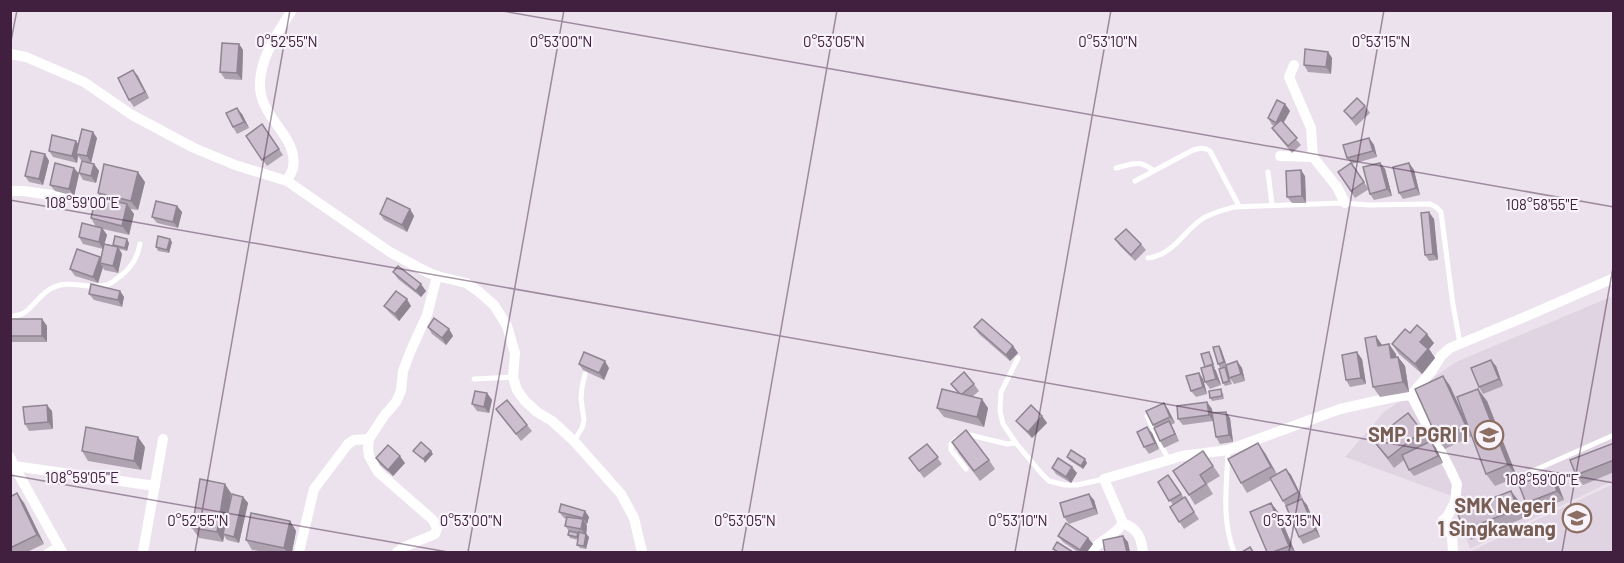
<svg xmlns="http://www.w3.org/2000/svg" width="1624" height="563" font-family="Barlow,sans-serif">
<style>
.built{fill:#e0d3e2}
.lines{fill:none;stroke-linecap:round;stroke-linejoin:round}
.service{stroke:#fff;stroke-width:5}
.minor{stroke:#fff;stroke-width:10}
.wall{fill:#afa3b2}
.shaded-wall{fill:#8f8491}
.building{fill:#ccbdcf;stroke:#8f8491;stroke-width:1.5}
.ticks{fill:none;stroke:#41203f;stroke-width:1.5;stroke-opacity:0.45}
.labels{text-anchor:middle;stroke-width:4.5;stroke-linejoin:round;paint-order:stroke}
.education-label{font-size:20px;font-weight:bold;fill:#785e54;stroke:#f8f3fa;text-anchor:end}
.ticks-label{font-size:15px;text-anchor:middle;fill:#41203f;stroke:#f8f3fa;stroke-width:4.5;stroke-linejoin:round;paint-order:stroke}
</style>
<rect width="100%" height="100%" fill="#ece2ee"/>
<g class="built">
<polygon points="1613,296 1613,481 1470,549 1458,515 1468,502 1345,457 1384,412 1456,362"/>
<polygon points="1613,484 1613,552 1469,552"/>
</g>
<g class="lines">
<g class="service">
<path d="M 1116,168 C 1134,164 1139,159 1154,171"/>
<polyline points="1268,172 1272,205"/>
<path d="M 1135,181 L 1193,150 C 1200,148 1204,147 1210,151 L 1239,206"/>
<path d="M 1148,258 C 1173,255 1183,232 1202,219 C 1211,213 1223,210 1234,207 L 1341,203 L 1369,205 L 1430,204 L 1436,207 L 1441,212 L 1453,305 L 1460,343"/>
<path d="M 10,317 C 15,316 20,315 24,313 C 34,306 40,294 52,288 C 69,279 88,290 106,285 C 112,284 117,278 122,275 C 133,265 137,258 140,244"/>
<polyline points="1018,358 1001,392 1000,411 1003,424 1016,443 1041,473 1049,481 1065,485 1077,485 1104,479"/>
<polyline points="474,379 513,377"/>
<polyline points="1147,416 1169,461"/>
<polyline points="965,435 970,435 1007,444 1016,443"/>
<polyline points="957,439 951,444 951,450 966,469"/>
<polyline points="574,441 582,428 584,420 581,399 582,387 585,374"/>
<path d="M 1228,450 C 1227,485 1221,519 1234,552"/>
<polyline points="1526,474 1614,435"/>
<polyline points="46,552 58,545"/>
</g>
<g class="minor">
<polyline points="10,54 26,57 84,82 132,115 194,148 235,165 287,181 390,252 427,272 437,276 466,283 478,291 494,305 507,326 515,353 513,377 517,390 525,401 537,412 552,421 574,441 621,494 634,518 642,552"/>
<polyline points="1294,65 1289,77 1311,128 1313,157 1337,187 1345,203"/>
<polyline points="1280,156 1313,157"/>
<path d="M 287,181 C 289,177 292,172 293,168 C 299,135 258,118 260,83 C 261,55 278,33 292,10"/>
<polyline points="10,191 24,191 64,197"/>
<polyline points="1411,395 1450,469 1457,484 1455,502 1447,517 1443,520 1452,537 1453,552"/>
<polyline points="10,457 14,466 62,552"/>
<polyline points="14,466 155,486"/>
<path d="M 1123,523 C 1138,529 1141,537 1143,552"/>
<polyline points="143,552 163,439"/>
<polyline points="299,552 314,489 348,444 354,440 369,439"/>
<polyline points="397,552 404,547 435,534 437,528 433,520 378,472 369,456 368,448 369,439 384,416 396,402 401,391 403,371 411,350 427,315 437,276"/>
<path d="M 1090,552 C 1099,541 1115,536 1123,523 L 1104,479 L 1182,456 L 1228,450 L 1340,409 L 1394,397 L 1411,395 L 1431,372 L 1441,356 L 1450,348 L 1527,316 L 1614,278"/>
</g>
</g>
<g class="wall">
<polygon points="239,44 243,50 242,80 225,79 220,72"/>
<polygon points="1328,52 1332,58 1331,74 1308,72 1304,65"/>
<polygon points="133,70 149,98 134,107 129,100"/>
<polygon points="1285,104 1290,111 1283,124 1301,145 1292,153 1277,135 1272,128 1275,126 1272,125 1268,118"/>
<polygon points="1365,106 1370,113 1356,126 1344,111"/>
<polygon points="242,114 249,128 237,134 233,127"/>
<polygon points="262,124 283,155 267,166 246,136"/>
<polygon points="97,138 91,163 81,160 78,156 77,163 53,157 49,151 76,141 79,145"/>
<polygon points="1369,138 1374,145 1377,157 1352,164 1368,188 1380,163 1385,169 1392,196 1374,200 1370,194 1369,189 1355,198 1338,172 1351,163 1347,158"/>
<polygon points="45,154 49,161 43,185 29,182 25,176"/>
<polygon points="1409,163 1414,170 1420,195 1403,199 1399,193"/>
<polygon points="94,164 99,171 96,183 83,180 79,173"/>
<polygon points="74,168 79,174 74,196 55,191 50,185"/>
<polygon points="1305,176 1306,203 1292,203 1287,197"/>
<polygon points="145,182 138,210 130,209 134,214 129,235 103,229 107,235 104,244 114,246 113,245 129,243 127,251 119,249 122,254 118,273 104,270 103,267 98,283 75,276 70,269 100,257 101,259 103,249 83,244 79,237 96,227 91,218 101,198 98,193"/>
<polygon points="177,206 182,212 178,228 157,223 152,217"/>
<polygon points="410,209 414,216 407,232 384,220 380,214"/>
<polygon points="1434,219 1438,260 1429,261 1425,255"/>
<polygon points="1115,239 1141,244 1146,250 1135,261 1120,246"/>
<polygon points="172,242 169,253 158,251 156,247"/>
<polygon points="393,272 426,291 421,297 398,279"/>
<polygon points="120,291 124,297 122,307 94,300 89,294"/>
<polygon points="384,306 411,306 399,321 389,312"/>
<polygon points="10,319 42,319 47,326 47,342 12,342 10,340"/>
<polygon points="428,327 449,329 453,336 446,345 432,334"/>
<polygon points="974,327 1013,346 1018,353 1010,361 979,334"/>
<polygon points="1410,333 1434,343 1429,349 1435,358 1422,374 1399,354 1392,344"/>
<polygon points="1382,345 1396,354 1396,357 1398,357 1405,366 1409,392 1380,397 1373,387"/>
<polygon points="1219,346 1221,349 1226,365 1237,361 1242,368 1245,381 1234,384 1230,378 1232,384 1225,386 1223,383 1225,367 1227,370 1226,366 1220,368 1218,364"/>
<polygon points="1211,355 1215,368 1214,368 1216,371 1221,385 1210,389 1205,382 1205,367"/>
<polygon points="1362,359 1366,384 1350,387 1346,380"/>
<polygon points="579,364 609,368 604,380 583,370"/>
<polygon points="1496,366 1503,386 1483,394 1479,387"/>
<polygon points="1199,373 1203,379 1207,394 1196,397 1191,391"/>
<polygon points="1443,376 1450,386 1464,418 1487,401 1517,477 1495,486 1486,474 1472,436 1445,449 1438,440"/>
<polygon points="951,384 974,384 979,391 972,397 988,408 984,427 944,417 937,408 959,393"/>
<polygon points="487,393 492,400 489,413 477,411 472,404"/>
<polygon points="1223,393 1224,399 1212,401 1210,398"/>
<polygon points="1207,402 1212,409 1212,413 1226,412 1230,418 1233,442 1220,444 1216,437 1213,421 1183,425 1178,419"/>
<polygon points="496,409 527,425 532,431 521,441"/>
<polygon points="1168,409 1175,423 1171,425 1179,441 1164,448 1160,441 1153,425"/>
<polygon points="52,411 53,429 29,431 25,424"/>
<polygon points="1042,416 1047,423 1032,438 1021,427 1016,421"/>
<polygon points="1422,431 1429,441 1423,445 1431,441 1436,448 1443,463 1414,476 1409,470 1404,460 1394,468 1373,440"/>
<polygon points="1152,433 1159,449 1149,454 1144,447"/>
<polygon points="1614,443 1614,472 1583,485 1576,475"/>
<polygon points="927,444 942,464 924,478 909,458"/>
<polygon points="145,447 141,470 88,461 82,451"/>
<polygon points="1203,451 1220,476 1207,484 1213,494 1195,505 1189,495"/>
<polygon points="958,452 989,460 995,469 980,481"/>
<polygon points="1265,453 1276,474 1286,469 1291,475 1302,499 1307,505 1320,537 1303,544 1299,537 1286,506 1271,480 1247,493 1241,483"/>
<polygon points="1067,457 1087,463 1083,469 1069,460"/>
<polygon points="376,458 405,463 393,476 380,465"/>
<polygon points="1052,468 1077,473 1071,483 1056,474"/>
<polygon points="1168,475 1199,519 1184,529 1170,507 1173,505 1158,482"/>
<polygon points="1557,482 1564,500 1532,513 1526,503"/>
<polygon points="231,493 230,501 243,497 248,503 239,543 227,540 224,536 223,542 199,538 192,528"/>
<polygon points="10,497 24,503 44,544 27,552 10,552"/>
<polygon points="1094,500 1098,514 1069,524 1064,517"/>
<polygon points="1518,500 1524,518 1471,540 1464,530"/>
<polygon points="1271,503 1278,512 1295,552 1267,552"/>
<polygon points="585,511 589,517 587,524 586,524 587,526 586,534 589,537 586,549 580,548 577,545 578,540 570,538 568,535 569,531 565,526 566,519 564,518 559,512"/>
<polygon points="290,521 296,531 292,552 266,552 252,550 246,540"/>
<polygon points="1058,536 1088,538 1093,544 1087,552 1078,552 1063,542"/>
</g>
<g class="shaded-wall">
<polygon points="239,44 243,50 242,80 237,73"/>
<polygon points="1328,52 1332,58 1331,74 1326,67"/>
<polygon points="133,70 138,76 149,98 145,92"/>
<polygon points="1285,104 1290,111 1280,129 1276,123"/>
<polygon points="237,108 242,114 249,128 244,122"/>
<polygon points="93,132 97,138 91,163 87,156"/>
<polygon points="1369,138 1374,145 1377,157 1373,151"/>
<polygon points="76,141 80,147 76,154 78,156 77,163 72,156"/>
<polygon points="45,154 49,161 43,185 39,179"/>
<polygon points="1380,163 1385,169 1392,196 1387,189"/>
<polygon points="1409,163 1414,170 1420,195 1416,188"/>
<polygon points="94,164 99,171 96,183 91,176"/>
<polygon points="74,168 79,174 74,196 69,189"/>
<polygon points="1301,170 1305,176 1306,203 1302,196"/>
<polygon points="138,172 145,182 138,210 131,201"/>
<polygon points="127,204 134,214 129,235 122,226"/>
<polygon points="177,206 182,212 178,228 173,222"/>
<polygon points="410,209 414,216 407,232 402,225"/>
<polygon points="1429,212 1434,219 1438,260 1433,254"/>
<polygon points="102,228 107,235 103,249 99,242"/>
<polygon points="127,239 129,243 127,251 125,248"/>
<polygon points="170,239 172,242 169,253 167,250"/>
<polygon points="118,247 122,254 118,273 113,266"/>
<polygon points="100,257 104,263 100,263 103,267 98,283 93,277"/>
<polygon points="421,284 426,291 421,297 416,291"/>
<polygon points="120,291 124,297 122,307 118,300"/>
<polygon points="407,299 411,306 399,321 395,314"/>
<polygon points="42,319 47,326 47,342 42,336"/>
<polygon points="449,329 453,336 446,345 442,338"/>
<polygon points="1427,334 1434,343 1429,349 1435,358 1422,374 1415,364 1420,342"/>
<polygon points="1376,336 1382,345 1378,346"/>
<polygon points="1389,344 1396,354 1398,367 1391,358"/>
<polygon points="1013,346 1018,353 1010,361 1006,355"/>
<polygon points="1219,346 1221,349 1227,366 1224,362"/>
<polygon points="1357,352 1362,359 1366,384 1361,378"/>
<polygon points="1398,357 1405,366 1409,392 1403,382"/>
<polygon points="1491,360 1496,366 1503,386 1499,379"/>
<polygon points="605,361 609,368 604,380 599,373"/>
<polygon points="1237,361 1242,368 1245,381 1241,374"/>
<polygon points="1212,365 1216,371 1221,385 1216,379"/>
<polygon points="1199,373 1203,379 1207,394 1203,387"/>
<polygon points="1443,376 1450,386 1473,436 1466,426"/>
<polygon points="1478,389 1487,401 1517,477 1508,465"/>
<polygon points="487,393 492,400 489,413 484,407"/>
<polygon points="982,399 988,408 984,427 977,417"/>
<polygon points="1207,402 1212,409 1213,421 1209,415"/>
<polygon points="1164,403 1168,409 1175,423 1170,417"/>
<polygon points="47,405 52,411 53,429 48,422"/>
<polygon points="1226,412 1230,418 1233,442 1229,435"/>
<polygon points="1042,416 1047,423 1032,438 1028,432"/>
<polygon points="1169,421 1173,428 1179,441 1175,434"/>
<polygon points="1147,427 1152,433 1159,449 1155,443"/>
<polygon points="138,437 145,447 141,470 134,461"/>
<polygon points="1431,441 1436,448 1443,463 1438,456"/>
<polygon points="1258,443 1265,453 1278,476 1271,467"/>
<polygon points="431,451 433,454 425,463 423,459"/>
<polygon points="400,456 405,463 393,476 388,470"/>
<polygon points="1085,459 1087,463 1083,469 1081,466"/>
<polygon points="1072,467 1077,473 1071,483 1066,477"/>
<polygon points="1286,469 1291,475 1303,499 1298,492"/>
<polygon points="1550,472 1557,482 1564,500 1557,491"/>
<polygon points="225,484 231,493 225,534 223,534 224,536 223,542 217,532"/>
<polygon points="1511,491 1518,500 1524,518 1518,509"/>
<polygon points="17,493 24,503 44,544 37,535"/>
<polygon points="1089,494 1094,500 1098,514 1094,508"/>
<polygon points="243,497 248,503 239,543 234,537"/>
<polygon points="1302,499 1307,505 1320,537 1315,530"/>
<polygon points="1271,503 1278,512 1295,552 1289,546"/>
<polygon points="585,511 589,517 587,524 583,518"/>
<polygon points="583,519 587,526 586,535 581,529"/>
<polygon points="290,521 296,531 292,552 287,552 284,548"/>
<polygon points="586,534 589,537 586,549 584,546"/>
<polygon points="1123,536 1128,542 1130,552 1127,552"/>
<polygon points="1088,538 1093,544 1087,552 1082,552 1080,550"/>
</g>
<g class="building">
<polygon points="222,43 239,44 237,73 220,72"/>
<polygon points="1305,49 1328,52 1326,67 1304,65"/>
<polygon points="133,70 145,92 129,100 118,78"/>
<polygon points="1357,98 1365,106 1352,119 1344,111"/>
<polygon points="1277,100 1285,104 1276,123 1268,118"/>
<polygon points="237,108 244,122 233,127 226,113"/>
<polygon points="1281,120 1297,138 1288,146 1272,128"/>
<polygon points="262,124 279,149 262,160 246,136"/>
<polygon points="82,129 93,132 87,156 76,154"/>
<polygon points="52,135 76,141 72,156 49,151"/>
<polygon points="1369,138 1373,151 1347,158 1343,145"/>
<polygon points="31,151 45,154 39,179 25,176"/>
<polygon points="82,161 94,164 91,176 79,173"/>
<polygon points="55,163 74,168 69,189 50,185"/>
<polygon points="1351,163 1364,182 1351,191 1338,172"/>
<polygon points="1380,163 1387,189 1370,194 1363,167"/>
<polygon points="1409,163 1416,188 1399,193 1393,167"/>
<polygon points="104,164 138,172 131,201 98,193"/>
<polygon points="1301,170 1302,196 1287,197 1286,171"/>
<polygon points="96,197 127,204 122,226 91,218"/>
<polygon points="387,198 410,209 402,225 380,214"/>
<polygon points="156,201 177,206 173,222 152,217"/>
<polygon points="1429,212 1433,254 1425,255 1421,213"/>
<polygon points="82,223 102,228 99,242 79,237"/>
<polygon points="1126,229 1141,244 1131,255 1115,239"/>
<polygon points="115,236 127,239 125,248 113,245"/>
<polygon points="158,236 170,239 167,250 156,247"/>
<polygon points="104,244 118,247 113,266 100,263"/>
<polygon points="77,249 100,257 93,277 70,269"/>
<polygon points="398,266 421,284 416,291 393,272"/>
<polygon points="91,284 120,291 118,300 89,294"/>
<polygon points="396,291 407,299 395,314 384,306"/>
<polygon points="434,318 449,329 442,338 428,327"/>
<rect x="10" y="319" width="32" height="17"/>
<polygon points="982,319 1013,346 1006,355 974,327"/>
<polygon points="1417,325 1427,334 1420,342 1428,349 1415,364 1392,344 1405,329 1410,333"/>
<polygon points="1376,336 1378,346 1389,344 1391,358 1398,357 1403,382 1373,387 1365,338"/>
<polygon points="1219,346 1224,362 1218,364 1213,347"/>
<polygon points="584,352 605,361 599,373 579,364"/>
<polygon points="1209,352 1213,364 1205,367 1201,354"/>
<polygon points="1357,352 1361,378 1346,380 1342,355"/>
<polygon points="1491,360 1499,379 1479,387 1471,368"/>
<polygon points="1237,361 1241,374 1229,378 1226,365"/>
<polygon points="1212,365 1216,379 1205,382 1201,368"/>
<polygon points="1225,367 1229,381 1223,383 1219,369"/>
<polygon points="964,372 974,384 962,394 960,394 951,384"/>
<polygon points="1199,373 1203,387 1191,391 1186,376"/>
<polygon points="1443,376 1466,426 1438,440 1415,389"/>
<polygon points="942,389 982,399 977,417 937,408"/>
<polygon points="1221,389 1222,396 1210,398 1209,391"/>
<polygon points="1478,389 1508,465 1486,474 1457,397"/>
<polygon points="475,391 487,393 484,407 472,404"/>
<polygon points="507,400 527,425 516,434 496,409"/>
<polygon points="1207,402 1209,415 1178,419 1177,406"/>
<polygon points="1164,403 1170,417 1153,425 1146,411"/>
<polygon points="47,405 48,422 25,424 23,407"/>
<polygon points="1031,405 1042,416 1028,432 1016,421"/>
<polygon points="1226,412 1229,435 1216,437 1212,413"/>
<polygon points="1408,413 1422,431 1388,458 1373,440"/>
<polygon points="1169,421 1175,434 1160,441 1154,428"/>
<polygon points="86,427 138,437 134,461 82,451"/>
<polygon points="1147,427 1155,443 1144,447 1137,432"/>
<polygon points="966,430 989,460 974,471 952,442"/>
<polygon points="1431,441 1438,456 1409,470 1402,455"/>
<polygon points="421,442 431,451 423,459 413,451"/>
<polygon points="1258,443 1271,467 1241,483 1228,459"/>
<polygon points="1614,443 1614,460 1576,475 1570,460"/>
<polygon points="927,444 938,457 919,471 909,458"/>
<polygon points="388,445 400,456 388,470 376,458"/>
<polygon points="1071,450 1085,459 1081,466 1067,457"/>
<polygon points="1203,451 1213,466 1200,475 1206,484 1189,495 1173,471"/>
<polygon points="1058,458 1072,467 1066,477 1052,468"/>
<polygon points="1286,469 1298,492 1283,501 1270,478"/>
<polygon points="1550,472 1557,491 1526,503 1519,485"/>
<polygon points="1168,475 1181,494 1169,501 1158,482"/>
<polygon points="200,479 225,484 217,532 192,528"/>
<polygon points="1511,491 1518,509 1464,530 1457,512"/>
<polygon points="17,493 37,535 10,548 10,497"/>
<polygon points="232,494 243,497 234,537 223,534"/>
<polygon points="1089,494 1094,508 1064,517 1060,503"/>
<polygon points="1185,497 1194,512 1179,522 1170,507"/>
<polygon points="1302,499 1315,530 1299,537 1286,506"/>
<polygon points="1271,503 1289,546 1273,552 1267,552 1250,512"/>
<polygon points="561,504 585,511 583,518 559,512"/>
<polygon points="251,513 290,521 284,548 246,540"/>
<polygon points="567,517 583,519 581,529 565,526"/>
<polygon points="1066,523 1088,538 1080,550 1058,536"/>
<polygon points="569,531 578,533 577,537 568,535"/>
<polygon points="579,532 586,534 584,546 577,545"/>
<polygon points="1123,536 1127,552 1105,552 1103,540"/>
<polygon points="1057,542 1073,552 1058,552 1053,549"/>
<polygon points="1250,547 1253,552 1242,552"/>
</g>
<path class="ticks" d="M 497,10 L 1614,207M 10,46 L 17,10M 10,200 L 1614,483M 10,475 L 448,552M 195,552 L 290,10M 468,552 L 564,10M 742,552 L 837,10M 1015,552 L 1111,10M 1289,552 L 1384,10M 1562,552 L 1614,262"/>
<defs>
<g id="school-ring" transform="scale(1.5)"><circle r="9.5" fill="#f8f3fa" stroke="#8d6e63" stroke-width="1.5"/><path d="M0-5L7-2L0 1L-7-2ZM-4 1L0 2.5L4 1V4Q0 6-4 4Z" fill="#8d6e63"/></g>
</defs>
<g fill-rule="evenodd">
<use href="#school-ring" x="1489" y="435"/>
<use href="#school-ring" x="1577" y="518"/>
</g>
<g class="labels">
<g class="education-label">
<text x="1468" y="442">SMP. PGRI 1</text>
<text x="1556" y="513">SMK Negeri<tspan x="1556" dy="23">1 Singkawang</tspan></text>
</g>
</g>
<g class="ticks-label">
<text x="287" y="47">0°52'55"N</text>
<text x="561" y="47">0°53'00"N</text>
<text x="834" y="47">0°53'05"N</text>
<text x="1108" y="47">0°53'10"N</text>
<text x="1381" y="47">0°53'15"N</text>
<text x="82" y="208">108°59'00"E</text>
<text x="1542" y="210">108°58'55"E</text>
<text x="82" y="483">108°59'05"E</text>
<text x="1542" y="485">108°59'00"E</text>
<text x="198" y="526">0°52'55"N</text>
<text x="471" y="526">0°53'00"N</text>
<text x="745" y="526">0°53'05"N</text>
<text x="1018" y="526">0°53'10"N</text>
<text x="1292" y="526">0°53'15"N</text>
</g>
<rect width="1624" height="563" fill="none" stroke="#41203f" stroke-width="24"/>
</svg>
